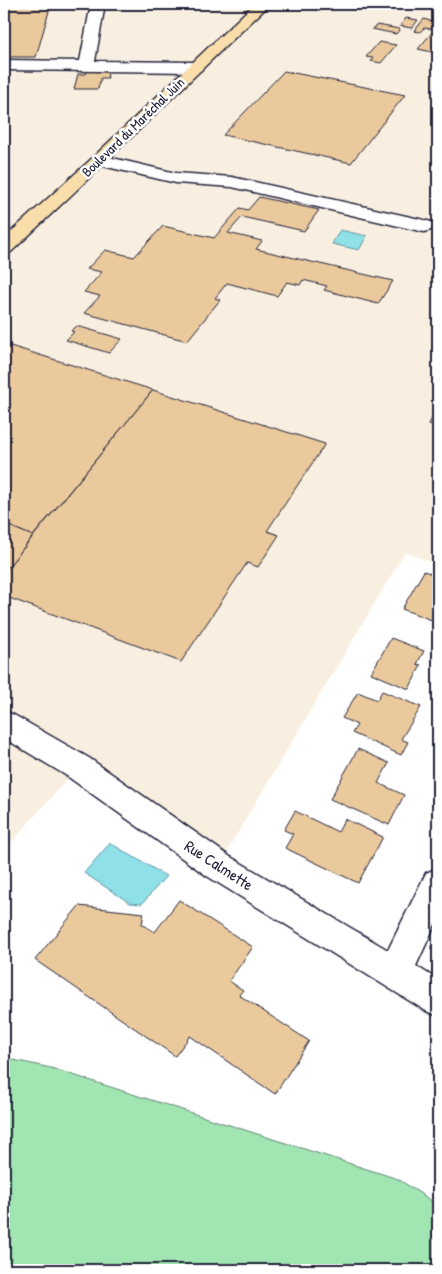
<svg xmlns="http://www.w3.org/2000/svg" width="442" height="1274" font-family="'Patrick Hand',sans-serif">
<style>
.built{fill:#f9efe1}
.green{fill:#a1e6b2;stroke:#628476}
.water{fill:#8fe0e7;stroke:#6394a2}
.building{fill:#eac99c;stroke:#22223b}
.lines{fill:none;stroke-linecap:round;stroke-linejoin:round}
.minor-casing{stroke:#22223b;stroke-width:3}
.major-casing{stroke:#22223b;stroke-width:3}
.minor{fill:#fff;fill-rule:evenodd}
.major{fill:#f9deab;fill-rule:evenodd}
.labels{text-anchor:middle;stroke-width:5;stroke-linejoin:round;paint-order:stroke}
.far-street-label{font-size:14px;fill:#22223b;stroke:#fff}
.street-label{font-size:16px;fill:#22223b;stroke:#fff}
</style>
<rect width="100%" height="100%" fill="#fff"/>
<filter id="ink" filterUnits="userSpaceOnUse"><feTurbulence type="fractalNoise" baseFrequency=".02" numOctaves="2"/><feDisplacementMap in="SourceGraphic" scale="10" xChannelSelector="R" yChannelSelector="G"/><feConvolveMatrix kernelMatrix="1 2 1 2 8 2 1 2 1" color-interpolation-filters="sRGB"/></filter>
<g filter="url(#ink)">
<polygon class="built" points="4,4 438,4 438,565 405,552 218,866 78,767 4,851"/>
<polygon class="green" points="4,1058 51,1068 398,1179 438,1205 438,1270 4,1270"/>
<g class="water">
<polygon points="340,230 367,236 359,250 332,244"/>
<polygon points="110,843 166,876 142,904 130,903 84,873"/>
</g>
<g class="building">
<polygon points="4,4 51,4 36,57 4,57"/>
<polygon points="406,18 418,20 412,28 400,26"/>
<polygon points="424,19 436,23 431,29 424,28 420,32 414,31"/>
<polygon points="377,25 400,29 396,34 372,29"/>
<polygon points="435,29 438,29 438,44 432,52 418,49"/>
<polygon points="379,42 396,45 381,63 371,61 373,58 366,57"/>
<polygon points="87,71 107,72 108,78 101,78 98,89 74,89 78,74 86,74"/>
<polygon points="284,71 405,95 351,163 223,135"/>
<polygon points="259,197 319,210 304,231 242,217 228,233 262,241 256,249 393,281 378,304 324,290 327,286 303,280 300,285 287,282 277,296 227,283 215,298 220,300 187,341 84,313 100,296 84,292 102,272 87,269 105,250 134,257 163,226 214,238 240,208 248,210"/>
<polygon points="77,326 122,339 109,353 66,340 74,332 71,331"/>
<polygon points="4,344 153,390 33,536 4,524"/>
<polygon points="153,390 325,444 267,531 279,535 258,567 247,563 181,662 4,596 4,572"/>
<polygon points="438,407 438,427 429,424"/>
<polygon points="4,524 33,536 4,572"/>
<polygon points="424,571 438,576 437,622 402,609"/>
<polygon points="391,638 424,651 417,664 421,665 409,689 371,673"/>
<polygon points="382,691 421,707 401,739 408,742 401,755 352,733 357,725 342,718 358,692 377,700"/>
<polygon points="358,749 389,763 378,783 404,795 389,825 330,799"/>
<polygon points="295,811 338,832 345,819 383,837 358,883 285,848 293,834 284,830"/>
<polygon points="179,900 253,947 229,981 243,990 239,995 309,1041 275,1094 190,1036 175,1056 35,960 79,906 144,913 142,924 155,932"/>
</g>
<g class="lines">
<g class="minor-casing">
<g id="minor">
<polygon points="91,4 105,4 95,61 195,62 201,64 203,67 201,70 195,72 4,70 4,60 80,61"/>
<polygon points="100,155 176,173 232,177 424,220 431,222 433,226 431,230 424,232 232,187 176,183 94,164 91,160 94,156"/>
<polygon points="4,711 14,715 89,758 229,856 388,950 426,873 438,868 438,918 416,966 438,980 438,1016 426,1011 207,876 67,776 4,738"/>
</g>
</g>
<g class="major-casing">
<path id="major" d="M 254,4 L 273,4 L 271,7 L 266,8 C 180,89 97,172 11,252 L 4,254 L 4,238 L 87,163 Z"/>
</g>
<use href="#minor" class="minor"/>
<use href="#major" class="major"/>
</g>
</g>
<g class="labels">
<g class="far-street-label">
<text transform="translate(133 127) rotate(-44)" y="5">Boulevard du Maréchal Juin</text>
</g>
<g class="street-label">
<text transform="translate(219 865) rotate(33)" y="6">Rue Calmette</text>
</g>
</g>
<rect width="442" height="1274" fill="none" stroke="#fff" stroke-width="20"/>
<rect x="10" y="10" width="422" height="1254" fill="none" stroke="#22223b" stroke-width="2" filter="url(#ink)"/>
</svg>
